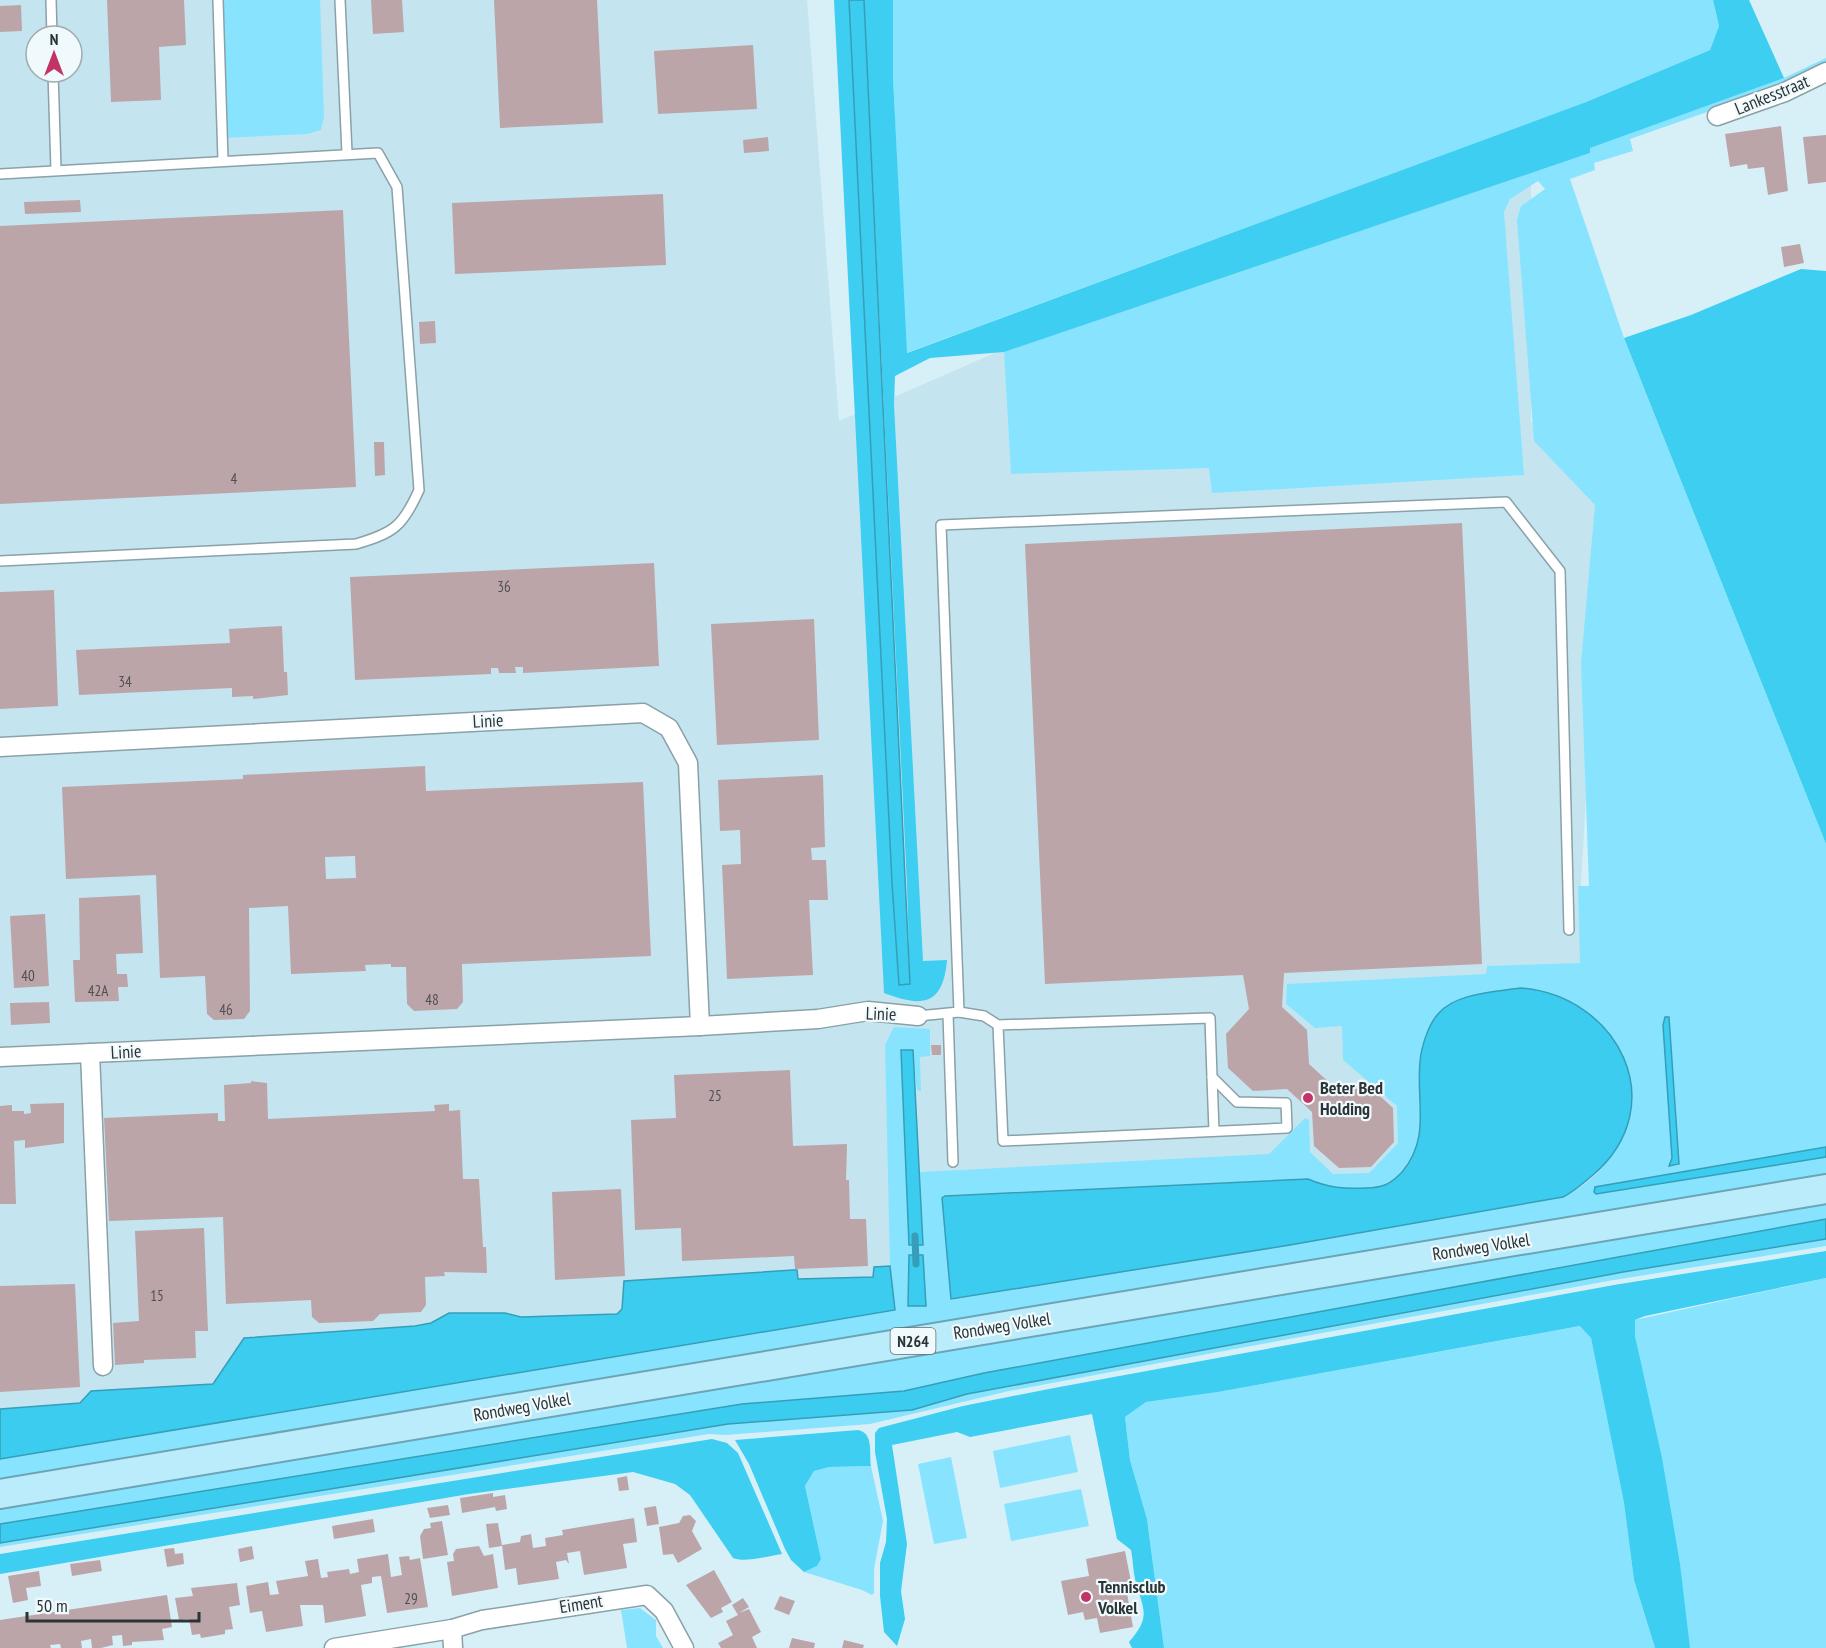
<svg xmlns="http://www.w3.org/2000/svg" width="1826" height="1648" font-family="'PT Sans Narrow',sans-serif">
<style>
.built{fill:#c4e5ef;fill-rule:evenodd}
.green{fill:#88e4fe;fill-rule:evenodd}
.forest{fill:#3dcef1}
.water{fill:#3bccef;stroke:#369eb8;stroke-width:1.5}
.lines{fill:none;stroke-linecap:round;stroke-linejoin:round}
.stream{stroke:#369eb8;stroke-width:7}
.building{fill:#bca5a9;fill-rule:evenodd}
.service-casing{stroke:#8aa1a8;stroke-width:12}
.minor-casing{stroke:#8aa1a8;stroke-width:21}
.primary-casing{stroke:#6ba4b4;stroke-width:32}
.service{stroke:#fff;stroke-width:9}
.minor{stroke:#fff;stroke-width:18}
.primary{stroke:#bbecfb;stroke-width:28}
.poi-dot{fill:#c13464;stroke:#f0fafd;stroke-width:2}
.labels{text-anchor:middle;stroke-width:4.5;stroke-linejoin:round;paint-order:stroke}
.number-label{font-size:15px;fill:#4e5054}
.shield{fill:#f0fafd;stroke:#656f72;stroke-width:1.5}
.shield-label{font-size:16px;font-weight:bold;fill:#2a3437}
.street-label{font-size:18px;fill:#2a3437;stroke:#f0fafd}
.poi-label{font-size:18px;font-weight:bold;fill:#2a3437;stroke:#f0fafd;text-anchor:start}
</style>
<rect width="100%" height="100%" fill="#d7f0f8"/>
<path class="built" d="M 0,0 L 807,0 L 839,421 L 1102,306 L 1531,153 L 1531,421 L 1603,498 L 1579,920 L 1675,1189 L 0,1471 ZM 36,36 L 72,36 L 72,72 L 36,72 Z"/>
<g class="green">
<polygon points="220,0 320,0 324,117 321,130 307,134 225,138"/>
<polygon points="893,0 1713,0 1719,26 1710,50 1586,102 906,353 893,78"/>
<path d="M 1826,58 L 1826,65 L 1787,84 L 1630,139 L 1633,151 L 1594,163 L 1595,170 L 1570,179 L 1624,338 L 1826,844 L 1826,1147 L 1595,1187 L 1594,1192 L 1596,1194 L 1826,1157 L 1826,1175 L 0,1481 L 0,1459 L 894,1310 L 890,1266 L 885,1045 L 894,1027 L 930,1029 L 930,1056 L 920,1057 L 921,1091 L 917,1090 L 915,1075 L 901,1050 L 909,1244 L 913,1245 L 914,1255 L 909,1256 L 908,1306 L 926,1305 L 923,1255 L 918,1255 L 917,1245 L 923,1244 L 920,1172 L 1269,1154 L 1305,1118 L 1309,1120 L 1310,1152 L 1333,1174 L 1369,1173 L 1398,1143 L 1397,1106 L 1343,1060 L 1342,1026 L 1315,1028 L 1286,1004 L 1287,984 L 1486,974 L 1487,966 L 1580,963 L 1578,886 L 1589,886 L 1581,663 L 1595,505 L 1534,441 L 1517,220 L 1521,206 L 1545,189 L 1538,181 L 1510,199 L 1504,212 L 1524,475 L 1212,493 L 1209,468 L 1011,474 L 1004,352 L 1590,153 L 1589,148 L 1784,78 ZM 1465,998 L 1621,1052 C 1644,1109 1620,1170 1563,1197 L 1290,1245 L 948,1195 L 1308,1179 L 1338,1189 L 1377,1188 L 1396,1178 L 1416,1151 L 1420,1138 L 1420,1061 L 1438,1014 ZM 1663,1022 L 1679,1165 L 1669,1166 L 1672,1158 Z"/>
<polygon points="1826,1203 1826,1219 984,1373 904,1391 742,1404 0,1524 0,1507"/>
<polygon points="1826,1239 1826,1246 1614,1280 1240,1348 1009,1391 870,1424 726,1435 709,1434 0,1547 0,1543 728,1424 912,1410 967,1394 1623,1272"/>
<polygon points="1826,1278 1826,1648 1690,1648 1635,1336 1635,1320"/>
<polygon points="1581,1326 1591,1338 1624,1503 1634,1580 1655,1648 1164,1648 1147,1519 1130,1460 1125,1417 1146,1402 1218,1392"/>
<polygon points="1070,1435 1078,1472 1000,1488 993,1451"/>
<polygon points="951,1457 967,1538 934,1544 918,1464"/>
<polygon points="871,1466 883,1521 874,1569 874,1593 872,1595 862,1590 804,1572 817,1566 821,1559 805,1486 814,1471 829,1467"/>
<polygon points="1081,1489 1089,1526 1011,1541 1004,1504"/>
<polygon points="640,1608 656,1620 656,1636 663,1648 627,1648 621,1610"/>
</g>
<g class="forest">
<path d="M 834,0 L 849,0 L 900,985 L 910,984 L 907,885 L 864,0 L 893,0 L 893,78 L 907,353 L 1586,102 L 1710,50 L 1719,26 L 1713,0 L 1749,0 L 1784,78 L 1590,148 L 1590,153 L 1004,352 L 930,358 L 895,376 L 894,405 L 923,961 L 947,960 C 943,1007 921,1007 884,993 Z"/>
<polygon points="1801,269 1826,271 1826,844 1624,338 1691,315"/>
<path d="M 1826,1251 L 1826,1278 L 1645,1316 L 1635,1320 L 1635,1336 L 1662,1458 L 1680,1564 L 1690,1648 L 1655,1648 L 1634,1580 L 1624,1503 L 1591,1338 L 1580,1326 L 1218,1392 L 1146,1402 L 1125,1417 L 1130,1460 L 1147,1519 L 1164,1648 L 1132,1648 L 1129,1642 C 1153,1615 1142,1608 1135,1579 C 1133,1570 1133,1560 1131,1550 L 1117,1539 L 1092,1414 L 970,1437 L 957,1432 L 892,1445 L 907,1544 L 901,1591 L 905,1619 L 897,1646 L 884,1632 L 880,1596 L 880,1563 L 886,1542 L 887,1519 L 875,1452 L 875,1433 L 879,1428 L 963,1406 L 1054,1388 L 1614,1285 Z"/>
<path d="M 858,1430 C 874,1433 869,1453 871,1466 L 829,1467 L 814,1471 L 805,1486 L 821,1559 L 817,1566 L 804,1572 L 791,1560 L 785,1549 L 749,1464 L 735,1440 Z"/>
<path d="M 712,1439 L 727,1443 L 738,1453 L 782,1554 C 767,1556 745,1563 733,1558 L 690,1495 L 675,1484 L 633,1472 L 469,1494 L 0,1574 L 0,1554 Z"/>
</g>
<g class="water">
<polygon points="849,0 864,0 910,984 899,985 892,883"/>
<path d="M 1520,988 C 1618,995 1674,1105 1593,1175 C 1583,1183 1575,1191 1563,1197 L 1290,1245 L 951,1299 L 942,1198 L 945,1196 L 1308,1179 C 1329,1188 1344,1189 1366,1188 C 1382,1188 1391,1184 1402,1172 C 1431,1138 1416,1102 1420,1062 C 1421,1048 1428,1025 1438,1014 C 1455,993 1495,992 1520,988 Z"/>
<polygon points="1665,1017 1669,1017 1679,1164 1669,1166 1672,1158 1663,1025"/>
<polygon points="901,1050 913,1050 923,1245 909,1245"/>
<polygon points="1826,1147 1826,1157 1596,1194 1594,1192 1595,1187"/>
<polygon points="1826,1219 1826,1239 1623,1272 967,1394 912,1410 728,1424 0,1543 0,1524 742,1404 904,1391 984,1373"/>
<polygon points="909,1255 923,1255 926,1306 908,1306"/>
<polygon points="890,1266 895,1310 0,1459 0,1409 80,1403 91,1391 213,1384 244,1338 415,1326 431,1323 449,1313 505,1313 521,1317 617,1314 622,1309 624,1281 793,1270 797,1270 798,1279 873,1277 874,1267"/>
</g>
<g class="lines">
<polyline class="stream" points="915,1236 916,1264"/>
</g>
<g class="building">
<polygon points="107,0 184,0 186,45 159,47 161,100 111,102"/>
<polygon points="371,0 402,0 404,32 373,34"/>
<polygon points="494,0 597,0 603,123 500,128"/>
<polygon points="21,5 22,31 0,32 0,6"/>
<polygon points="753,45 757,109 658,114 654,51"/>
<polygon points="1781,126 1788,191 1768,195 1764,167 1748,169 1747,164 1730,167 1725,134"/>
<polygon points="1826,135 1826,182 1808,184 1803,137"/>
<polygon points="768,137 769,151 744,153 743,140"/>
<polygon points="663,194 666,265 455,274 452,203"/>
<polygon points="80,200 81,212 25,214 24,202"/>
<polygon points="343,210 356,487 0,504 0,226"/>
<polygon points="1800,244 1804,263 1784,267 1781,247"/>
<polygon points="435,321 436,343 420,344 419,322"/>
<polygon points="374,442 384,442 385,475 375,476"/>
<polygon points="1462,523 1482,964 1284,973 1282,1007 1307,1030 1309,1064 1334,1087 1368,1085 1393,1108 1394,1142 1371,1167 1339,1168 1314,1146 1312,1112 1287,1089 1253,1091 1228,1068 1226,1034 1249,1009 1243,975 1045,984 1025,544"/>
<polygon points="654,563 659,666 523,673 523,667 515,667 516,673 499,673 498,668 491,668 491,674 355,680 350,577"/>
<polygon points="54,590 58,706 0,709 0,592"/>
<polygon points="814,619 819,740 717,745 711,624"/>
<polygon points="282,626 284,672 287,672 288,695 253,699 253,696 232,697 232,688 79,695 76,650 230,643 229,629"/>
<path d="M 425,766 L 426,791 L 643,782 L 651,956 L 462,964 L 463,1002 L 457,1009 L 414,1011 L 407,1004 L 406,967 L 391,967 L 391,964 L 365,965 L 366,971 L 291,974 L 288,906 L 249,908 L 250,1011 L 244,1019 L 214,1020 L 207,1014 L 205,976 L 160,978 L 156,875 L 66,879 L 62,787 L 243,779 L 243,775 ZM 355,856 L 356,878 L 326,879 L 325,857 Z"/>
<polygon points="823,775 825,847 811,848 812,860 826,860 828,900 809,900 813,975 727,979 722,865 741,864 740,830 720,831 718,780"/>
<polygon points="140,895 143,953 116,954 117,974 127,974 128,987 118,987 119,1001 75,1002 73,960 80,960 79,898"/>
<polygon points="45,914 49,986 14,988 10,916"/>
<polygon points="49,1002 50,1023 11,1025 10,1003"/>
<polygon points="931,1045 941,1045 941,1055 932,1055"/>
<polygon points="790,1070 793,1146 847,1144 846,1180 849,1180 850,1219 866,1219 868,1266 795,1269 794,1256 682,1261 681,1228 635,1230 631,1120 676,1118 674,1075"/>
<polygon points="251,1081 267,1083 268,1119 435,1111 434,1105 449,1104 449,1111 460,1110 463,1179 479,1179 483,1247 486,1247 487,1273 444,1272 445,1276 425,1277 426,1305 421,1312 380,1314 373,1321 319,1323 312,1317 311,1300 226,1304 223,1217 109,1221 104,1118 218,1113 218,1121 225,1121 224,1085 251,1083"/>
<polygon points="64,1103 64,1143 25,1148 25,1140 14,1141 16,1204 0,1204 0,1106 12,1105 12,1111 24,1111 24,1114 31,1113 30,1104"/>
<polygon points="621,1189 625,1276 555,1280 552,1192"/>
<polygon points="204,1228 208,1331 195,1331 196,1358 144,1360 144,1363 115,1365 113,1323 139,1321 135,1231"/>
<polygon points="75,1284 80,1387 0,1392 0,1286"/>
<polygon points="627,1476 629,1490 619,1491 617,1478"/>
<polygon points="493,1493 493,1497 505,1495 507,1509 496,1511 495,1507 462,1513 460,1498"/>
<polygon points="448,1505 450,1515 430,1518 427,1508"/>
<polygon points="656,1506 659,1524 647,1526 644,1508"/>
<polygon points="690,1515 696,1521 692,1531 702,1549 678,1563 673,1554 663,1555 659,1527 679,1523 683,1516"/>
<polygon points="634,1518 637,1542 623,1544 627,1568 584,1575 580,1551 567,1553 569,1564 566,1560 556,1562 559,1579 518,1585 516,1568 505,1570 502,1545 520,1542 521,1536 531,1534 533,1548 546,1546 545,1538 563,1535 562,1530"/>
<polygon points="373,1519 375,1532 334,1539 332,1526"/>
<polygon points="442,1521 448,1555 423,1559 420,1536 424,1529 431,1528 430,1523"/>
<polygon points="498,1523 502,1546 489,1548 486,1524"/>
<polygon points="252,1546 254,1559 240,1562 238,1549"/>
<polygon points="479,1546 484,1556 493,1554 498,1588 452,1596 447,1562 454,1561 453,1554 456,1549"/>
<polygon points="174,1548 175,1554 183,1553 184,1564 167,1567 164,1549"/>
<polygon points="1125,1551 1133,1592 1127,1593 1133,1627 1100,1633 1097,1618 1085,1620 1083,1612 1068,1615 1061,1581 1089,1576 1086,1559"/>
<polygon points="388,1554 391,1577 402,1575 399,1557 409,1556 410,1560 420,1558 428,1607 387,1613 381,1576 372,1577 372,1583 361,1585 366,1616 325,1623 323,1605 300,1605 303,1626 266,1632 262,1611 250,1613 246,1586 268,1582 270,1595 279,1594 276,1581 308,1576 305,1561 318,1559 321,1578 328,1577 327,1572 349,1569 350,1574 359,1572 357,1559"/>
<polygon points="100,1560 102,1571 72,1576 70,1564"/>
<polygon points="714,1570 732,1602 721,1608 723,1612 711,1618 686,1585"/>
<polygon points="39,1571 41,1586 26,1588 28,1600 13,1603 8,1576"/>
<polygon points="237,1583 240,1605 229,1607 233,1629 225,1630 225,1634 201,1638 200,1634 192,1635 189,1619 179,1620 175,1598 193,1596 191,1588"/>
<polygon points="167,1595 172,1627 162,1629 164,1640 132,1642 132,1645 123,1646 122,1635 112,1636 113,1645 101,1648 92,1648 91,1639 81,1641 82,1648 61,1648 60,1644 50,1645 51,1648 0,1648 0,1620"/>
<polygon points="780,1596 795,1601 789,1615 774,1609"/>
<polygon points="743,1598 749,1607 739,1613 749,1609 761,1632 752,1637 757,1648 721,1648 718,1643 733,1635 726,1621 738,1615 732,1605"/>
<polygon points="792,1638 815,1643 814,1648 789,1648"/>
<polygon points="844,1640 864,1645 863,1648 842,1648"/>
</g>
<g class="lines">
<g class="service-casing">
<g id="service">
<polyline points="51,0 52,36"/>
<polyline points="218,0 223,160"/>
<polyline points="340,0 347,153"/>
<polyline points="53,72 56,170"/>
<path d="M 0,174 L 378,153 L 397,187 L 419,490 C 403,526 394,533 356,544 L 0,561"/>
<polyline points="959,1012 984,1016 998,1025 1210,1018 1212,1077 1237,1102 1286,1103 1287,1128 1003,1141 998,1025"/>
<polyline points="948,1014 953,1162"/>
<polyline points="918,1016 959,1012 941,525 1506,502 1560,571 1569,930"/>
<polyline points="1212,1077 1214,1131"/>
</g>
</g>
<g class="minor-casing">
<g id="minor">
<polyline points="1717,116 1785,92 1826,72"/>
<polyline points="0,747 643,713 669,728 688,763 700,1026"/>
<polyline points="90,1053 103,1366"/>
<polyline points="0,1057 700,1026 818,1019 868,1011 918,1016"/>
<polyline points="452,1629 453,1648"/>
<polyline points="334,1648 452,1629 482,1620 647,1595 664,1611 684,1648"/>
</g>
</g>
<g class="primary-casing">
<polyline id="primary" points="0,1494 1826,1189"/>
</g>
<use href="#service" class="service"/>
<use href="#minor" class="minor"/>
<use href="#primary" class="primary"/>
</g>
<g class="poi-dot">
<circle cx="1308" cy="1098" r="6"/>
<circle cx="1086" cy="1597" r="6"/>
</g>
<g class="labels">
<g class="number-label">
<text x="234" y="484">4</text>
<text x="504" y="592">36</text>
<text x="125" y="687">34</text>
<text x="28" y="981">40</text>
<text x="98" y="996">42A</text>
<text x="432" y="1005">48</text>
<text x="226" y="1015">46</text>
<text x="715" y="1101">25</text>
<text x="157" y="1301">15</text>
<text x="411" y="1604">29</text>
</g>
<rect class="shield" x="890.5" y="1328" width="45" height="26" rx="4.5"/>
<g class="shield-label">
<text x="913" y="1347">N264</text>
</g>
<g class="street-label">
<text transform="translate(1772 95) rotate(-22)" y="6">Lankesstraat</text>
<text transform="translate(488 721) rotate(-3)" y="6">Linie</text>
<text transform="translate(881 1014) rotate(2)" y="6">Linie</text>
<text transform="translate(126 1052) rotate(-3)" y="6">Linie</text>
<text transform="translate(1481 1247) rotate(-9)" y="6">Rondweg Volkel</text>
<text transform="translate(1002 1326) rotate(-9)" y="6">Rondweg Volkel</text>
<text transform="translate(522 1407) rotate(-10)" y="6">Rondweg Volkel</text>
<text transform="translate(581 1604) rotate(-9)" y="6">Eiment</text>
</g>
<g class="poi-label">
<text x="1320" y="1094">Beter Bed<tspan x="1320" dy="21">Holding</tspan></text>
<text x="1098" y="1593">Tennisclub<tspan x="1098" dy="21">Volkel</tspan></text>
</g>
</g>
<g transform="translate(54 54)"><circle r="28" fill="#f0fafd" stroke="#a1abae" stroke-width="1.5"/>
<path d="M0-4.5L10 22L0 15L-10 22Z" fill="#c13464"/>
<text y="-9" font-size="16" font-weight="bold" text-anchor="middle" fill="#2a3437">N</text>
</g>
<path d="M27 1612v9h172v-9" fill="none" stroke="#2a3437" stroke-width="3"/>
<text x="36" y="1612" font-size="18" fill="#2a3437" stroke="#f0fafd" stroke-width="4.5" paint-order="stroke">50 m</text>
</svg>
